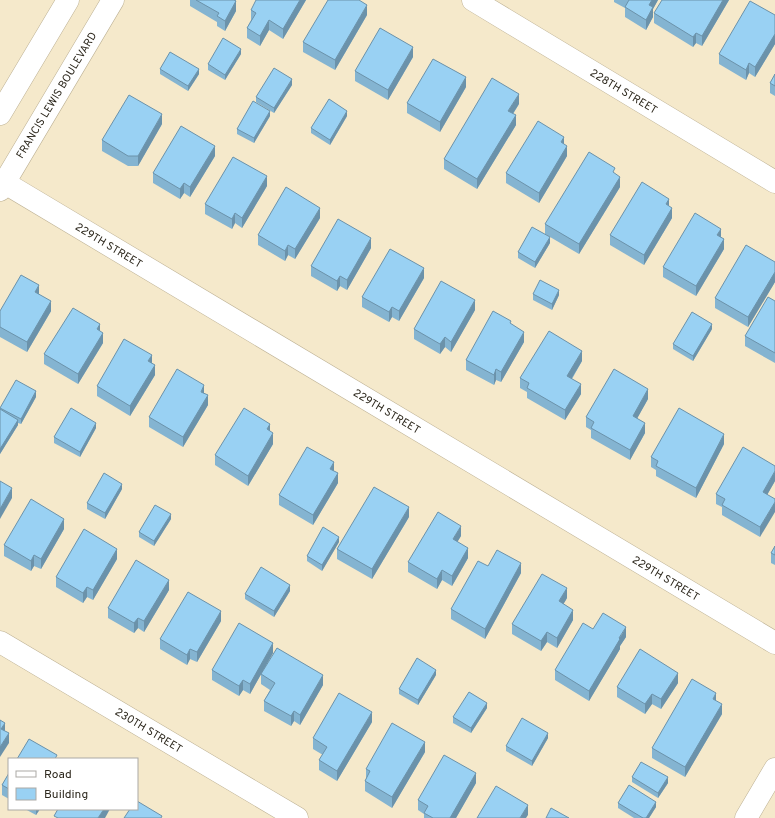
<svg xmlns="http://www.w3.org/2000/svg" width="775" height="818" font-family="Overpass,sans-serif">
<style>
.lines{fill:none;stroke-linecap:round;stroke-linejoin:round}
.minor-casing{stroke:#bdb194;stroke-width:23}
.major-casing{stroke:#bdb194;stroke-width:23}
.minor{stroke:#fff;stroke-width:22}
.major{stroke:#fff;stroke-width:22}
.wall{fill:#84b4d1}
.shaded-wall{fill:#6b92aa}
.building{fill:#99d1f3;stroke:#6b92aa}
.labels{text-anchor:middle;stroke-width:3;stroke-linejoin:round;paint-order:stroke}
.street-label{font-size:11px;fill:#2d281d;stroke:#fff}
</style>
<rect width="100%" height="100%" fill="#f5e9cb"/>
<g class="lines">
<g class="minor-casing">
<g id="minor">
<polyline points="473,0 775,182"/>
<polyline points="0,180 775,643"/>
<polyline points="0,642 297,818"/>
<polyline points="746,818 775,769"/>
</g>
</g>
<g class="major-casing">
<g id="major">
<polyline points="0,114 68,0"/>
<polyline points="0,190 113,0"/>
</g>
</g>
<use href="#minor" class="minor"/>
<use href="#major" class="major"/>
</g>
<g class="wall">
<polygon points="190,0 236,0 236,11 225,31 217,26 217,22 190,6"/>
<polygon points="306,0 283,39 269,30 260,46 247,38 247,28 251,20 251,10"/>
<polygon points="614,0 658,0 653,9 653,17 646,30 625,17 625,8 614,2"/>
<polygon points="729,0 702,46 696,43 693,47 654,23 654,13"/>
<polygon points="367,15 335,70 303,52 303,42"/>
<polygon points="775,15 775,44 755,77 749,73 746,80 719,64 719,54"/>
<polygon points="241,54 225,80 208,70 208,64"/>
<polygon points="413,57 388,100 355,81 355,71"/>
<polygon points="160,69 199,74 188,91 160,74"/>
<polygon points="775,74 775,96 770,93 770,83"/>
<polygon points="292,85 274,113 256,102 256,97"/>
<polygon points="466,87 440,132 407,113 407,103"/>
<polygon points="519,104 513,114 516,125 477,189 444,169 444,159"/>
<polygon points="270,116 254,143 237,134 237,129"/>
<polygon points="347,116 330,145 311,133 311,128"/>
<polygon points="162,124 138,166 128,166 102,151 102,140"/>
<polygon points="564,144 567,156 539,203 506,183 506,173"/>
<polygon points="215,156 190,197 184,193 180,199 153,183 153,173"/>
<polygon points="615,174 620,187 579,254 545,234 545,224"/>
<polygon points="267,186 242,228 235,223 232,229 205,214 205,204"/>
<polygon points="669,206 672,218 644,265 610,245 610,235"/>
<polygon points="320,218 295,259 288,255 285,261 258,245 258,235"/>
<polygon points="721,238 724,249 696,296 663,277 663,267"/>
<polygon points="550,243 535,268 518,258 518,252"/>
<polygon points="371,248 347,290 340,286 337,291 311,276 311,266"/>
<polygon points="775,262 775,282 748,327 715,308 715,298"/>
<polygon points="424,278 399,321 392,317 389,322 362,307 362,297"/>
<polygon points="39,294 51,311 27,352 0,337 0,311"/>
<polygon points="533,294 559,295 552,310 533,300"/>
<polygon points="775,301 775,363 745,346 745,336"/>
<polygon points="475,310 451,352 445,347 440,354 414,339 414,329"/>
<polygon points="511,324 524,342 501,382 496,380 494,385 466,370 466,360"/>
<polygon points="712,329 693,361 673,349 673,344"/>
<polygon points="100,331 103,343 78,384 44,364 44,354"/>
<polygon points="582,361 572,379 581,394 565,420 527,398 527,392 520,388 520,378"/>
<polygon points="152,363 155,375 130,416 97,396 97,386"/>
<polygon points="204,394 208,405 183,447 149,427 149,417"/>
<polygon points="36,397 21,424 18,423 18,425 0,454 0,408"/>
<polygon points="648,399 637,418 645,433 630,460 591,438 591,430 586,427 586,417"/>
<polygon points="96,428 80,457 54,443 54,437"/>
<polygon points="270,431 273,444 248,486 215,465 215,455"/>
<polygon points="724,444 696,498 656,476 656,470 651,467 651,457"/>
<polygon points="334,471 338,483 313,525 279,505 279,495"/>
<polygon points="775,481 767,495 760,537 722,515 722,507 716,504 716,494"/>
<polygon points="122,489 105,519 87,509 87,503"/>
<polygon points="409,517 372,579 337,559 337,549"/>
<polygon points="171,519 154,546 139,537 139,532"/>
<polygon points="64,529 41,569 34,566 31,571 4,556 4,545"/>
<polygon points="461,536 457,542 468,558 452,586 442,580 437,589 408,572 408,562"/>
<polygon points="339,542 322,571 307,561 307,556"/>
<polygon points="775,546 775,565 771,563 771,553"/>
<polygon points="117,559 93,600 87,597 83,603 56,587 56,577"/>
<polygon points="488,566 521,573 485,639 451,619 451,609"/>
<polygon points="169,590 144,632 138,628 134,633 108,618 108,608"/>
<polygon points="290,591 274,617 245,599 245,594"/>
<polygon points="567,598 563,604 573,620 557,648 547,642 541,651 512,634 512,624"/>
<polygon points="221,621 197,662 190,659 187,665 160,649 160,639"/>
<polygon points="593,629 626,637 620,646 620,649 589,701 555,680 555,670"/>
<polygon points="273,653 250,694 243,690 239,696 212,680 212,670"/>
<polygon points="261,674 323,685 300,725 294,721 291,726 264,711 264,701 270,690 261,684"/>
<polygon points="436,675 418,705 399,694 399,689"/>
<polygon points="678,683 661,709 652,704 645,714 617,697 617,687"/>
<polygon points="716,701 722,714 685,777 652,758 652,748"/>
<polygon points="487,708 471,733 453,723 453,717"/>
<polygon points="372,722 337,781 319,770 319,760 323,755 313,749 313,738"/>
<polygon points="548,738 532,766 506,751 506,746"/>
<polygon points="425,752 392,808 365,791 365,781 366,779 366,769"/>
<polygon points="9,773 9,799 2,795 2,785"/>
<polygon points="632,777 668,783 658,798 632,782"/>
<polygon points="476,783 456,818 424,818 424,814 418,810 418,800"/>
<polygon points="618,803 656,807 649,818 634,818 618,808"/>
<polygon points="25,809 40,809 36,815"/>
</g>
<g class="shaded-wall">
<polygon points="300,0 306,0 283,39 283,29"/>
<polygon points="652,0 658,0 653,9 653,17 646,30 646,20 649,5"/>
<polygon points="723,0 729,0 702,46 702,36"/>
<polygon points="236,1 236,11 225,31 225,21"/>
<polygon points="367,5 367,15 335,70 335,60"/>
<polygon points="269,20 269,30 260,46 260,36"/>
<polygon points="696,33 696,43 693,47 693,37"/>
<polygon points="775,34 775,44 755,77 755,67"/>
<polygon points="413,47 413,57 388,100 388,90"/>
<polygon points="241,49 241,54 225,80 225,75"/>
<polygon points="749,63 749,73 746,80 746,70"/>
<polygon points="199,69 199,74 188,91 188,86"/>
<polygon points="466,77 466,87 440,132 440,122"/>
<polygon points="292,79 292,85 274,113 274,108"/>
<polygon points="519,94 519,104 508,121 508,111"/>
<polygon points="270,111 270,116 254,143 254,138"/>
<polygon points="347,111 347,116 330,145 330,140"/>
<polygon points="162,114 162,124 138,166 138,156"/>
<polygon points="516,115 516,125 477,189 477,179"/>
<polygon points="564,137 564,147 561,142"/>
<polygon points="215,146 215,156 190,197 190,187"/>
<polygon points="567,146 567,156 539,203 539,193"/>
<polygon points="267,176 267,186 242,228 242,218"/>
<polygon points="620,177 620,187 579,254 579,244"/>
<polygon points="184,183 184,193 180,199 180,189"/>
<polygon points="669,199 669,209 666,204"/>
<polygon points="320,208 320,218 295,259 295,249"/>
<polygon points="672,208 672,218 644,265 644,255"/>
<polygon points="235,213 235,223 232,229 232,219"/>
<polygon points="721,229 721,239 717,235"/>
<polygon points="550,237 550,243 535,268 535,262"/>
<polygon points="371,238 371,248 347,290 347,280"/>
<polygon points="724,239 724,249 696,296 696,286"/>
<polygon points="288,245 288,255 285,261 285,251"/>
<polygon points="424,268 424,278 399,321 399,311"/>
<polygon points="775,272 775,282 748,327 748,317"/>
<polygon points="340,276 340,286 337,291 337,281"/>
<polygon points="39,285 39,295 35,292"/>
<polygon points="559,290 559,295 552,310 552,304"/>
<polygon points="475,300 475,310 451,352 451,342"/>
<polygon points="51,301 51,311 27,352 27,342"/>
<polygon points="392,307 392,317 389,322 389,312"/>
<polygon points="100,324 100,334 97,329"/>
<polygon points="712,324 712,329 693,361 693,356"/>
<polygon points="524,332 524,342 501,382 501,372"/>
<polygon points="103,333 103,343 78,384 78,374"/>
<polygon points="445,337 445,347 440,354 440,344"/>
<polygon points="582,351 582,361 567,386 567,376"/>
<polygon points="152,355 152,365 148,361"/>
<polygon points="155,365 155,375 130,416 130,406"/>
<polygon points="496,369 496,380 494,385 494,375"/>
<polygon points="581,384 581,394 565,420 565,410"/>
<polygon points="204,385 204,395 201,392"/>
<polygon points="648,389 648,399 633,426 633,416"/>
<polygon points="36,391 36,397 21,424 21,419"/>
<polygon points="208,395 208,405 183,447 183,437"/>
<polygon points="18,420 18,425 0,454 0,449"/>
<polygon points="96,423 96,428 80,457 80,452"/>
<polygon points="645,423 645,433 630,460 630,450"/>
<polygon points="270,424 270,434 267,429"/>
<polygon points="273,433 273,444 248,486 248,476"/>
<polygon points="724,434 724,444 696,498 696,488"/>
<polygon points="334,462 334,472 330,469"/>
<polygon points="775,471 775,481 763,502 763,492"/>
<polygon points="338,473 338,483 313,525 313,515"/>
<polygon points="122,484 122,489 105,519 105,513"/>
<polygon points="12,488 12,498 0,519 0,509"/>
<polygon points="775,502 775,512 760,537 760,527"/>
<polygon points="409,507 409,517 372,579 372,569"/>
<polygon points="171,514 171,519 154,546 154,541"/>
<polygon points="64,519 64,529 41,569 41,559"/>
<polygon points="461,526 461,536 453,549 453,539"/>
<polygon points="339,537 339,542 322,571 322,565"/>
<polygon points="468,548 468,558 452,586 452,576"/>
<polygon points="117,549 117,559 93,600 93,590"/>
<polygon points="34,555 34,566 31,571 31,561"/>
<polygon points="521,563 521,573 485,639 485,629"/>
<polygon points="442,570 442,580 437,589 437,579"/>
<polygon points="169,580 169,590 144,632 144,621"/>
<polygon points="290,585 290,591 274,617 274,611"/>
<polygon points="87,587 87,597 83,603 83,593"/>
<polygon points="567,588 567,598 559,612 559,601"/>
<polygon points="573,610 573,620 557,648 557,638"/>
<polygon points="221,611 221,621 197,662 197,652"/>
<polygon points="138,618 138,628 134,633 134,623"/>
<polygon points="626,627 626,637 620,646 620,649 589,701 589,691"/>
<polygon points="547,632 547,642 541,651 541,641"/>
<polygon points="273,643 273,653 250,694 250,684"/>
<polygon points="190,649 190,659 187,665 187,655"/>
<polygon points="436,670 436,675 418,705 418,700"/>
<polygon points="678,673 678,683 661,709 661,699"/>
<polygon points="323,675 323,685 300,725 300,715"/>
<polygon points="243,680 243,690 239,696 239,686"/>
<polygon points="716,693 716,703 713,699"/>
<polygon points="652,694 652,704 645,714 645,704"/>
<polygon points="487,703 487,708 471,733 471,728"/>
<polygon points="722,704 722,714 685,777 685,767"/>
<polygon points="294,711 294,721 291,726 291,716"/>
<polygon points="372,712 372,722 337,781 337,771"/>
<polygon points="5,723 5,733 1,729"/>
<polygon points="9,733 9,743 0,757 0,747"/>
<polygon points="548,733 548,738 532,766 532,761"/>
<polygon points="425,742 425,752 392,808 392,797"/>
<polygon points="476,773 476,783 456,818 450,818"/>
<polygon points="668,777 668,783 658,798 658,793"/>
<polygon points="656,802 656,807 649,818 646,818"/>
<polygon points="528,805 528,815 526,818 520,818"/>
<polygon points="36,809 40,809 36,815"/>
<polygon points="104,809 110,809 105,818 98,818"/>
</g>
<g class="building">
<polygon points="196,0 234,0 236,1 225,21 217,16 219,13"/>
<polygon points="256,0 300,0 283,29 269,20 260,36 247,28 256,13 251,10"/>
<polygon points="328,0 359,0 367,5 335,60 303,42"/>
<polygon points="629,0 652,0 649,5 653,7 646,20 625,7"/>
<polygon points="662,0 723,0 702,36 696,33 693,37 654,13"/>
<polygon points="750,1 775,15 775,34 755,67 749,63 746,70 719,54"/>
<polygon points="380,28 413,47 388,90 355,71"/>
<polygon points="223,38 241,49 225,75 208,64"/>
<polygon points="170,52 199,69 188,86 160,69"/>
<polygon points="433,59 466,77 440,122 407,103"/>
<polygon points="274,68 292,79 274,108 256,97"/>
<polygon points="775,74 775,86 770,83"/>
<polygon points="492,78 519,94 508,111 516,115 477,179 444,159"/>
<polygon points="129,95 162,114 138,156 128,156 102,140"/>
<polygon points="329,99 347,111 330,140 311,128"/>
<polygon points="253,101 270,111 254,138 237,129"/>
<polygon points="538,121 564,137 561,142 567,146 539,193 506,173"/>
<polygon points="181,126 215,146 190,187 184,183 180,189 153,173"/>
<polygon points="589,152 615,168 613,172 620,177 579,244 545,224"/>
<polygon points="233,157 267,176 242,218 235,213 232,219 205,204"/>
<polygon points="642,182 669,199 666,204 672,208 644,255 610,235"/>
<polygon points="286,187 320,208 295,249 288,245 285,251 258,235"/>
<polygon points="695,213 721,229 717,235 724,239 696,286 663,267"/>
<polygon points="338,219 371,238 347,280 340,276 337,281 311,266"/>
<polygon points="532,227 550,237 535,262 518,252"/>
<polygon points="746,245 775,262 775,272 748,317 715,298"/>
<polygon points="390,249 424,268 399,311 392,307 389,312 362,297"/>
<polygon points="21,275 39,285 35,292 51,301 27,342 0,327 0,311"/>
<polygon points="540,280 559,290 552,304 533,294"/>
<polygon points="441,281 475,300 451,342 445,337 440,344 414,329"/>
<polygon points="768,297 775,301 775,353 745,336"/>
<polygon points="73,308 100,324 97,329 103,333 78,374 44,354"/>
<polygon points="493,311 511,321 510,323 524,332 501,372 496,369 494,375 466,360"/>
<polygon points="692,312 712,324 693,356 673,344"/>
<polygon points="549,331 582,351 567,376 581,384 565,410 527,388 529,383 520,378"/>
<polygon points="124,339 152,355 148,361 155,365 130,406 97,386"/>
<polygon points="177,369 204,385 201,392 208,395 183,437 149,417"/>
<polygon points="614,369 648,389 633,416 645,423 630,450 591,428 594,422 586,417"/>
<polygon points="16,380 36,391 21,419 0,408"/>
<polygon points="71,408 96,423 80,452 54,437"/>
<polygon points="244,408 270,424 267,429 273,433 248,476 215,455"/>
<polygon points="679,408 724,434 696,488 656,466 658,461 651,457"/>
<polygon points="0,409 18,420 0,449"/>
<polygon points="307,447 334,462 330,469 338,473 313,515 279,495"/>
<polygon points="743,447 775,466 775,471 763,492 775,499 775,502 760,527 722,505 725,499 716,494"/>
<polygon points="104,473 122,484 105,513 87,503"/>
<polygon points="0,481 12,488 0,509"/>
<polygon points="374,487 409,507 372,569 337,549"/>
<polygon points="31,499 64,519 41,559 34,555 31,561 4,545"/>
<polygon points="155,505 171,514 154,541 139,532"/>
<polygon points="438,512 461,526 453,539 468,548 452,576 442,570 437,579 408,562"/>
<polygon points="323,527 339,537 322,565 307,556"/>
<polygon points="84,529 117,549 93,590 87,587 83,593 56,577"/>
<polygon points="775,546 775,555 771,553"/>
<polygon points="497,550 521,563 485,629 451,609 478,561 488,566"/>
<polygon points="136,560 169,580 144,621 138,618 134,623 108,608"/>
<polygon points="261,567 290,585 274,611 245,594"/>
<polygon points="542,574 567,588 559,601 573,610 557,638 547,632 541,641 512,624"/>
<polygon points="188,592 221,611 197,652 190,649 187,655 160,639"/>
<polygon points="603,613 626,627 619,638 620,639 589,691 555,670 583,623 593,629"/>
<polygon points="239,623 273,643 250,684 243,680 239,686 212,670"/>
<polygon points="277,648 323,675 300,715 294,711 291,716 264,701 275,683 261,674"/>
<polygon points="640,649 678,673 661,699 652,694 645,704 617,687"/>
<polygon points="417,658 436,670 418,700 399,689"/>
<polygon points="692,679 716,693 713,699 722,704 685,767 652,748"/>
<polygon points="469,692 487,703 471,728 453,717"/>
<polygon points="339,693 372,712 337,771 319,760 327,747 313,738"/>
<polygon points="522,718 548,733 532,761 506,746"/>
<polygon points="0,720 5,723 1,729 9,733 0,747"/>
<polygon points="392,723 425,742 392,797 365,781 370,771 366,769"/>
<polygon points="29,739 57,755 55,759 17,759"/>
<polygon points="444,755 476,773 450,818 433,818 424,813 428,806 418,800"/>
<polygon points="641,762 668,777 658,793 632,777"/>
<polygon points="9,773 9,789 2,785"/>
<polygon points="629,785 656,802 646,818 643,818 618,803"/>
<polygon points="496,786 528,805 520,818 477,818"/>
<polygon points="137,801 162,816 161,818 124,818 130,809 137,809"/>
<polygon points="551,808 569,818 546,818"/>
<polygon points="58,809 104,809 98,818 58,818 54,816"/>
</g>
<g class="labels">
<g class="street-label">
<text transform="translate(624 91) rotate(31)" y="4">228TH STREET</text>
<text transform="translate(56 95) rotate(-59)" y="4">FRANCIS LEWIS BOULEVARD</text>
<text transform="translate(109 245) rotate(31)" y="4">229TH STREET</text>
<text transform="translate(387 411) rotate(31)" y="4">229TH STREET</text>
<text transform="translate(666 578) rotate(31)" y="4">229TH STREET</text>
<text transform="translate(149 730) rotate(31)" y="4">230TH STREET</text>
</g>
</g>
<rect x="8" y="758" width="130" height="52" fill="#ffffff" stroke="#aba9a5"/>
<rect x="16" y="771" width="20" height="6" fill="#ffffff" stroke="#aba9a5"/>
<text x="44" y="778" font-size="12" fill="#2d281d">Road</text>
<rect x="16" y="788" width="20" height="12" fill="#99d1f3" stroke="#aba9a5"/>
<text x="44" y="798" font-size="12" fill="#2d281d">Building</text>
</svg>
